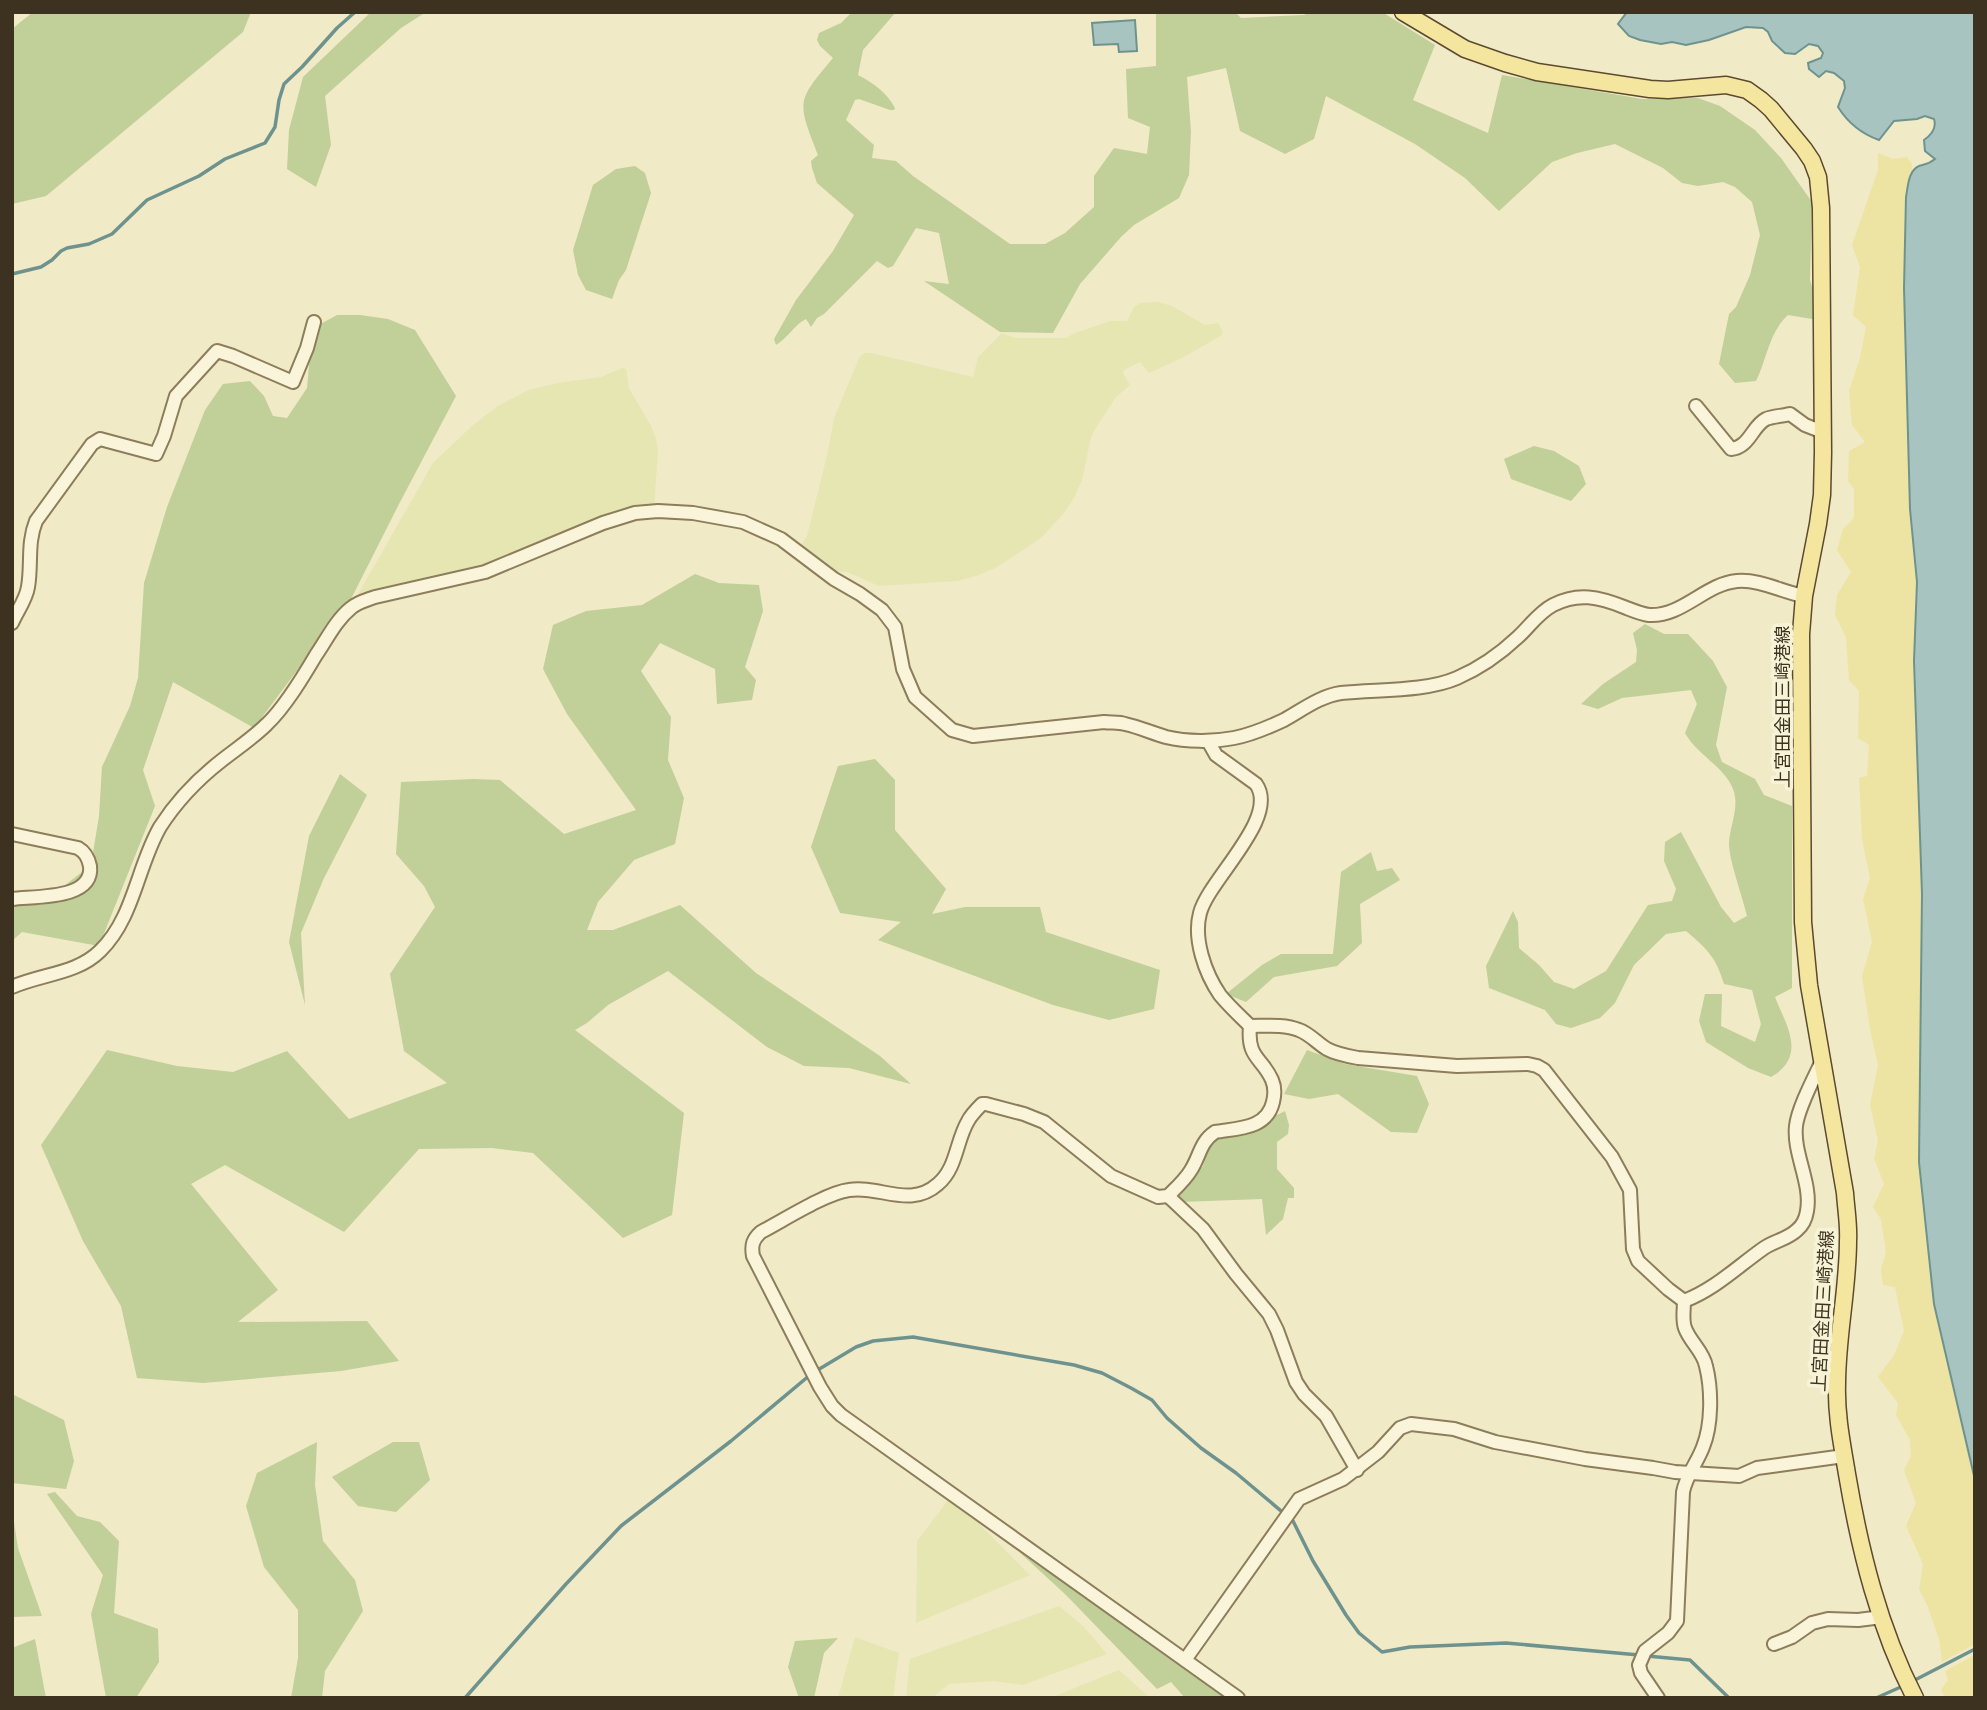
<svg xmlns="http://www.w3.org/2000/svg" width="1987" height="1710" font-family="Georgia,'Noto Sans JP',serif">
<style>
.farmland{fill:#e6e6b3}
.green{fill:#c1cf99}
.sand{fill:#ede4a3}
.water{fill:#a8c4c0;stroke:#6e938f;stroke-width:2}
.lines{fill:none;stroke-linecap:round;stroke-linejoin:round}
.stream{stroke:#6e938f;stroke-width:3.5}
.minor-casing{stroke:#8d7d5b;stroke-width:16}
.major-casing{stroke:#5b4a2f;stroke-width:19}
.minor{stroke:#faf5da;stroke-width:12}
.major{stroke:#f4e69e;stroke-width:16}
.labels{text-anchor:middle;stroke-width:7;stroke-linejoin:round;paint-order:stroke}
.street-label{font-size:18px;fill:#3c321f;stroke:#f7f3d7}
</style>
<rect width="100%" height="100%" fill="#f0eac6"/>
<g class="farmland">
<polygon points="1158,302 1172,306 1205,325 1218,323 1223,331 1222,335 1184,357 1149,373 1140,362 1124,370 1123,373 1130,385 1116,397 1097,426 1091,437 1082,480 1074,498 1064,513 1041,538 997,567 979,575 958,581 879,586 847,572 834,571 802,549 801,545 807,536 828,451 834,418 860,356 865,353 872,353 973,377 978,357 1002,333 1015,338 1066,338 1075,333 1110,321 1127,321 1134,307 1140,303"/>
<polygon points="622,368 626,369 629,388 651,426 656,439 658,452 654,507 489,566 360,599 357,596 433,463 473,425 498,406 528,390 558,383 601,377"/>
<polygon points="949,1499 975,1518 984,1529 1030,1575 916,1623 917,1541"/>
<polygon points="1059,1606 1084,1627 1107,1654 1023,1685 993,1681 949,1684 932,1698 906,1698 910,1659"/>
<polygon points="855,1637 899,1653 893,1698 838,1698"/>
<polygon points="1119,1670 1150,1698 1050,1698"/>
</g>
<g class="green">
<polygon points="33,12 251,12 243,32 46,196 12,204 12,29"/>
<polygon points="371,12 426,12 401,28 325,96 331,145 316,187 287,169 289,130 303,77"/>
<path d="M 852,12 L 896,12 L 863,50 L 858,75 C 875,84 886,92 895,108 L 894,110 L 890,110 L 859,99 L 855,100 L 846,120 L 874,145 L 872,158 L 896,161 L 913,176 L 1010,244 L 1045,244 L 1065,233 L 1094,207 L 1094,176 L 1114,148 L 1147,154 L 1150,127 L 1128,118 L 1126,69 L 1156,66 L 1156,14 L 1159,12 L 1235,12 L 1241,18 L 1304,15 L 1310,12 L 1382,12 L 1435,45 L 1413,100 L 1488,133 L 1502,75 L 1642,99 L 1698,98 L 1720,106 L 1755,130 L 1781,158 L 1812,202 L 1810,280 L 1820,313 L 1812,319 L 1788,315 C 1769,332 1767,359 1756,381 L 1735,383 L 1719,364 L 1729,314 L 1736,307 L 1750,275 L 1760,235 L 1752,202 L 1735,187 L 1723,182 L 1698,186 L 1682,183 L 1663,168 L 1615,144 L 1577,153 L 1552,162 L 1499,211 L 1465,178 L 1415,144 L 1326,96 L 1314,139 L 1285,154 L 1240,131 L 1226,68 L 1187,77 L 1191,132 L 1189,175 L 1179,198 L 1134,225 L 1121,237 L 1080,284 L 1053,333 L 1000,332 L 924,281 L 949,284 L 939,233 L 916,228 L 893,266 L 888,268 L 877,261 L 824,314 L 817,318 L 811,327 L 806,319 C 794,325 788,338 776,345 L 774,339 L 796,300 L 833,251 L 854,215 L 817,183 L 812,168 L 811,161 L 818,155 C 797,101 796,102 833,58 L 820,46 L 817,40 L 819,33 L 841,23 Z"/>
<polygon points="635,166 645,173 651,193 626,270 619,280 612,299 586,290 578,275 573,250 593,185 616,169"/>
<polygon points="337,315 360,315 388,319 415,330 456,396 399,504 352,597 254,728 173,682 143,770 155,806 99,946 22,932 12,941 12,896 64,886 91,865 99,816 102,767 130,706 138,678 144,583 167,507 205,410 223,384 250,381 264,396 273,416 287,418 307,388 311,344 317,326"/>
<polygon points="1534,446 1554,451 1579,466 1586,484 1571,501 1511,479 1504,459"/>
<polygon points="695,574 719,583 759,585 763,611 745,667 756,680 752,700 717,704 715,669 660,643 641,671 671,717 668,760 684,798 675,844 634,860 598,902 587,930 613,930 680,905 756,973 880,1056 911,1084 849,1068 804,1066 767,1047 668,971 608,1005 587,1023 575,1030 684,1113 672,1215 623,1238 533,1153 492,1148 419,1149 344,1232 225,1165 191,1184 278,1290 238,1322 367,1321 399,1361 341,1371 203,1383 137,1378 121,1306 83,1241 41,1145 107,1050 177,1066 233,1072 287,1051 349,1119 447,1083 404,1051 390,974 435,907 424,886 396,854 401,782 474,779 500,780 564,834 636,810 567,714 543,669 553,625 586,611 642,605"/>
<path d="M 1645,624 L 1664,634 L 1688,634 L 1713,661 L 1727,687 L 1716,745 L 1722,762 L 1755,779 L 1764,795 L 1792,806 L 1792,988 L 1775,997 C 1787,1027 1807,1056 1771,1077 L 1748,1068 L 1706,1042 L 1699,1021 L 1705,994 L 1722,994 L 1721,1026 L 1755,1042 L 1761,1024 L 1752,990 L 1724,984 C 1716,957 1707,949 1686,931 L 1666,934 L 1634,965 L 1615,1003 L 1600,1018 L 1571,1028 L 1556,1024 L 1545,1010 L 1489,988 L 1486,966 L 1513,911 L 1518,922 L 1519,948 L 1539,965 L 1554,982 L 1574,989 L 1606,971 L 1648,905 L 1672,901 L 1676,889 L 1664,861 L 1665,842 L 1681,832 L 1721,907 L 1734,923 L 1747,916 C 1743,898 1728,858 1729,842 C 1730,826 1740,806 1733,789 C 1724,766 1697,755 1685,733 L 1697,704 L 1691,690 L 1622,698 L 1598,709 L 1581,704 L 1603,684 L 1636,662 L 1637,650 L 1633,633 Z"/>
<polygon points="875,759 895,780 895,830 946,889 932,914 965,907 1040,907 1046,932 1160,970 1154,1009 1109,1020 1053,1005 878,940 901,922 840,913 811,847 838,766"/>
<polygon points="340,774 367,795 324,878 301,933 305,1005 289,942 309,836"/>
<polygon points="1371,852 1377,871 1392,868 1400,880 1360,904 1362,943 1337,966 1274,977 1246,1002 1226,994 1262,965 1281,954 1333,954 1341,872"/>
<polygon points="1307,1050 1345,1064 1417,1076 1429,1104 1417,1133 1391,1132 1338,1094 1309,1099 1284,1094"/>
<polygon points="1285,1111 1289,1125 1288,1134 1277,1142 1277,1169 1294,1188 1294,1198 1288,1198 1283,1219 1266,1235 1262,1199 1180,1202 1177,1199 1203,1166 1207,1150 1213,1141 1227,1135 1245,1134 1273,1117"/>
<polygon points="12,1394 64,1420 74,1461 66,1489 12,1483"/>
<polygon points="317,1442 315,1485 323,1541 355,1580 363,1611 325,1671 322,1698 291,1698 298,1658 298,1610 264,1567 246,1506 257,1473"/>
<polygon points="393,1442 419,1442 430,1480 396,1512 358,1506 332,1477"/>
<polygon points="55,1492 77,1516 100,1522 119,1541 114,1613 158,1629 159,1662 136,1698 106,1698 91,1614 103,1575 47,1494"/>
<polygon points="12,1509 18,1548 42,1616 12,1617"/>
<polygon points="1004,1538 1228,1698 1185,1698 1171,1682 1157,1689 1066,1595"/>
<polygon points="838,1638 824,1653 814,1698 799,1698 788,1667 795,1641"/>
<polygon points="35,1639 46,1698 12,1698 12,1648"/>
</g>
<g class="sand">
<polygon points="1878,153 1893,159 1907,157 1912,164 1912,172 1906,197 1904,288 1910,509 1917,582 1914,661 1922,894 1919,1162 1934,1304 1975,1468 1975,1644 1942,1662 1939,1639 1928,1607 1919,1589 1923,1564 1906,1526 1916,1503 1904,1470 1911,1456 1910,1440 1896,1415 1898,1403 1878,1377 1894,1355 1904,1331 1895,1287 1883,1285 1881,1269 1886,1252 1881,1219 1873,1207 1884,1184 1874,1158 1878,1141 1870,1105 1878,1065 1870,1029 1862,976 1872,942 1863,899 1870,878 1862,839 1859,778 1867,776 1869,745 1858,738 1859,691 1849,680 1846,637 1835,615 1837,595 1851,572 1837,550 1843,529 1854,518 1854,489 1848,481 1849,451 1865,442 1852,425 1849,391 1860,358 1866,327 1853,315 1860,267 1852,245 1878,170"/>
<polygon points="1975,1655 1975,1698 1945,1698 1941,1690 1948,1680 1945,1671"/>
</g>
<g class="water">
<path d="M 1627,12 L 1975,12 L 1975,1480 L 1934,1304 L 1919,1162 L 1922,894 L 1914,661 L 1917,582 L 1910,509 L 1904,288 L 1906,197 C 1908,187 1908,171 1919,166 C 1926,164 1929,164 1935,159 L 1925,151 L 1924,140 C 1931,135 1937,128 1934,119 L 1925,116 L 1917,119 L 1894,121 L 1879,140 C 1862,134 1848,123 1838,107 L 1845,88 L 1844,81 L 1834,73 L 1826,71 L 1819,77 L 1809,69 L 1808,63 L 1821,58 L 1823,53 L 1818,46 L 1809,44 L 1795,54 L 1785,53 L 1772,41 L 1768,32 L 1763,28 L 1746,27 L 1709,40 L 1686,45 L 1672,42 L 1661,44 L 1640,40 L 1629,36 L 1618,24 Z"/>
<polygon points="1135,20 1137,51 1119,52 1118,44 1094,45 1092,23"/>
</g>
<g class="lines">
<g class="stream">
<polyline points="12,274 41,267 52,260 61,251 67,248 89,244 112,234 147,200 199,176 225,159 265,143 275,127 279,100 284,84 302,67 337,28 355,12"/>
<polyline points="816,1371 856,1347 873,1341 913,1337 1074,1365 1102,1373 1131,1388 1152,1400 1167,1418 1201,1448 1236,1473 1293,1521 1313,1561 1346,1615 1359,1633 1382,1652 1410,1647 1506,1643 1639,1655"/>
<polyline points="1647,1656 1690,1660 1729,1698"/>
<polyline points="1913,1681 1975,1649"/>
<polyline points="465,1698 566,1584 621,1526 731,1441 810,1375"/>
<polyline points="1876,1698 1903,1686"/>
</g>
<g class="minor-casing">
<g id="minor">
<path d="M 1696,406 L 1731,449 C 1750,447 1752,426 1766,419 C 1773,416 1783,416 1790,414 L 1805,425 L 1823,432"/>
<path d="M 12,623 C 17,611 26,600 28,587 C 32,564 27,543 36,521 L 92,444 L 100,439 L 156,454 L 164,436 L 176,396 L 217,351 L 233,356 L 293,382 L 307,348 L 314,322"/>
<path d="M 1208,741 L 1216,755 L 1256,784 C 1280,818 1209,879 1200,913 C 1193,939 1205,973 1220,995 C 1229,1006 1240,1016 1250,1026 C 1266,1026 1284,1024 1299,1030 C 1310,1034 1317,1043 1327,1049 C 1336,1054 1347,1056 1358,1058 L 1457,1066 L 1528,1064 L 1537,1066 L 1544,1070 L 1612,1157 L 1630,1190 L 1633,1249 L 1638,1261 L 1668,1289 L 1684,1301"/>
<path d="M 12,834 L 78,848 C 85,852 88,857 90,866 C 94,900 35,896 12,899"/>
<path d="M 12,987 C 41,974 77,974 100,951 C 134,918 137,867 160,827 C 176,802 198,779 221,761 C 236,749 253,738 267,724 C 285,707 303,677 316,655 C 327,639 336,620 351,608 C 358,602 367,600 375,597 L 485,572 L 603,523 L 635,513 L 658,511 L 693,513 L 743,522 L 781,539 L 834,579 L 860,594 L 882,610 L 895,627 L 903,669 L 915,697 L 952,730 L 973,736 L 1104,722 C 1111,723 1119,722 1125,724 C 1139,727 1152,733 1166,737 C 1187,742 1213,742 1234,738 C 1250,735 1269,727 1284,720 C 1302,710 1320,696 1341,693 C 1376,689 1425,692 1457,678 C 1478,669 1501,653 1518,637 C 1530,626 1538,613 1553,605 C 1578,592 1599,597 1624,607 C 1632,610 1641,614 1649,615 C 1682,617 1705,584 1737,581 C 1760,579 1782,592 1804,596"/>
<polyline points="1168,1196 1203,1229 1236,1274 1269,1314 1277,1330 1296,1382 1304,1394 1326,1416 1357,1470"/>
<path d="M 1684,1301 C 1715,1289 1737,1267 1764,1248 C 1774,1241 1788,1239 1797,1230 C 1803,1225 1806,1218 1807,1211 C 1812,1183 1793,1154 1796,1126 C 1798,1108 1814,1078 1822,1061"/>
<polyline points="1774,1644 1792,1637 1812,1623 1828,1619 1858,1620 1882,1617"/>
<polyline points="1185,1660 1299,1499 1343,1479 1378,1452 1400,1428 1411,1424 1454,1429 1495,1442 1585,1459 1653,1468 1675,1472 1739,1476 1757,1468 1844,1456"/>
<path d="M 1238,1698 L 841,1415 L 832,1406 L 820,1387 L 753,1256 C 751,1245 753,1239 761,1232 C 784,1220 826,1193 849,1190 C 880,1185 910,1209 938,1184 C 957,1168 956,1141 968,1121 C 971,1115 977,1109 982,1104 L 986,1104 L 1024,1114 L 1044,1122 L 1111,1176 L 1158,1197 L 1168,1196 C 1176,1188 1185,1180 1191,1170 C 1200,1156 1200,1142 1215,1132 C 1238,1128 1267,1129 1273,1102 C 1275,1094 1275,1087 1272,1080 C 1262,1057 1247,1059 1250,1026"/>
<path d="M 1658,1698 L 1641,1673 L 1639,1665 L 1645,1651 L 1668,1633 L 1677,1621 L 1683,1492 C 1686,1476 1697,1463 1703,1447 C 1712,1425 1712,1390 1706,1366 C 1703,1351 1690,1342 1685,1328 C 1682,1320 1684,1310 1684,1301"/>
</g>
</g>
<g class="major-casing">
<path id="major" d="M 1403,12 L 1465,49 L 1505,63 L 1537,72 L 1650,89 L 1668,90 L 1726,85 L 1747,90 L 1761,100 L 1771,109 L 1804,149 L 1812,161 L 1818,177 L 1821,208 L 1823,452 L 1822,495 L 1818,524 L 1804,596 L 1801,634 L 1803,922 L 1809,985 L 1845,1193 C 1846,1209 1849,1225 1848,1241 C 1848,1289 1837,1336 1837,1384 C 1836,1415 1842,1444 1847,1474 C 1860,1551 1879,1628 1915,1698"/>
</g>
<use href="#minor" class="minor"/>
<use href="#major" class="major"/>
</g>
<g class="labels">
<g class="street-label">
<text transform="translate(1783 707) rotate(-90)" y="6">上宮田金田三崎港線</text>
<text transform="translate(1823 1311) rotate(-87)" y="6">上宮田金田三崎港線</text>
</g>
</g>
<rect width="1987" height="1710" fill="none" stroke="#3c321f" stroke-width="28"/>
</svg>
